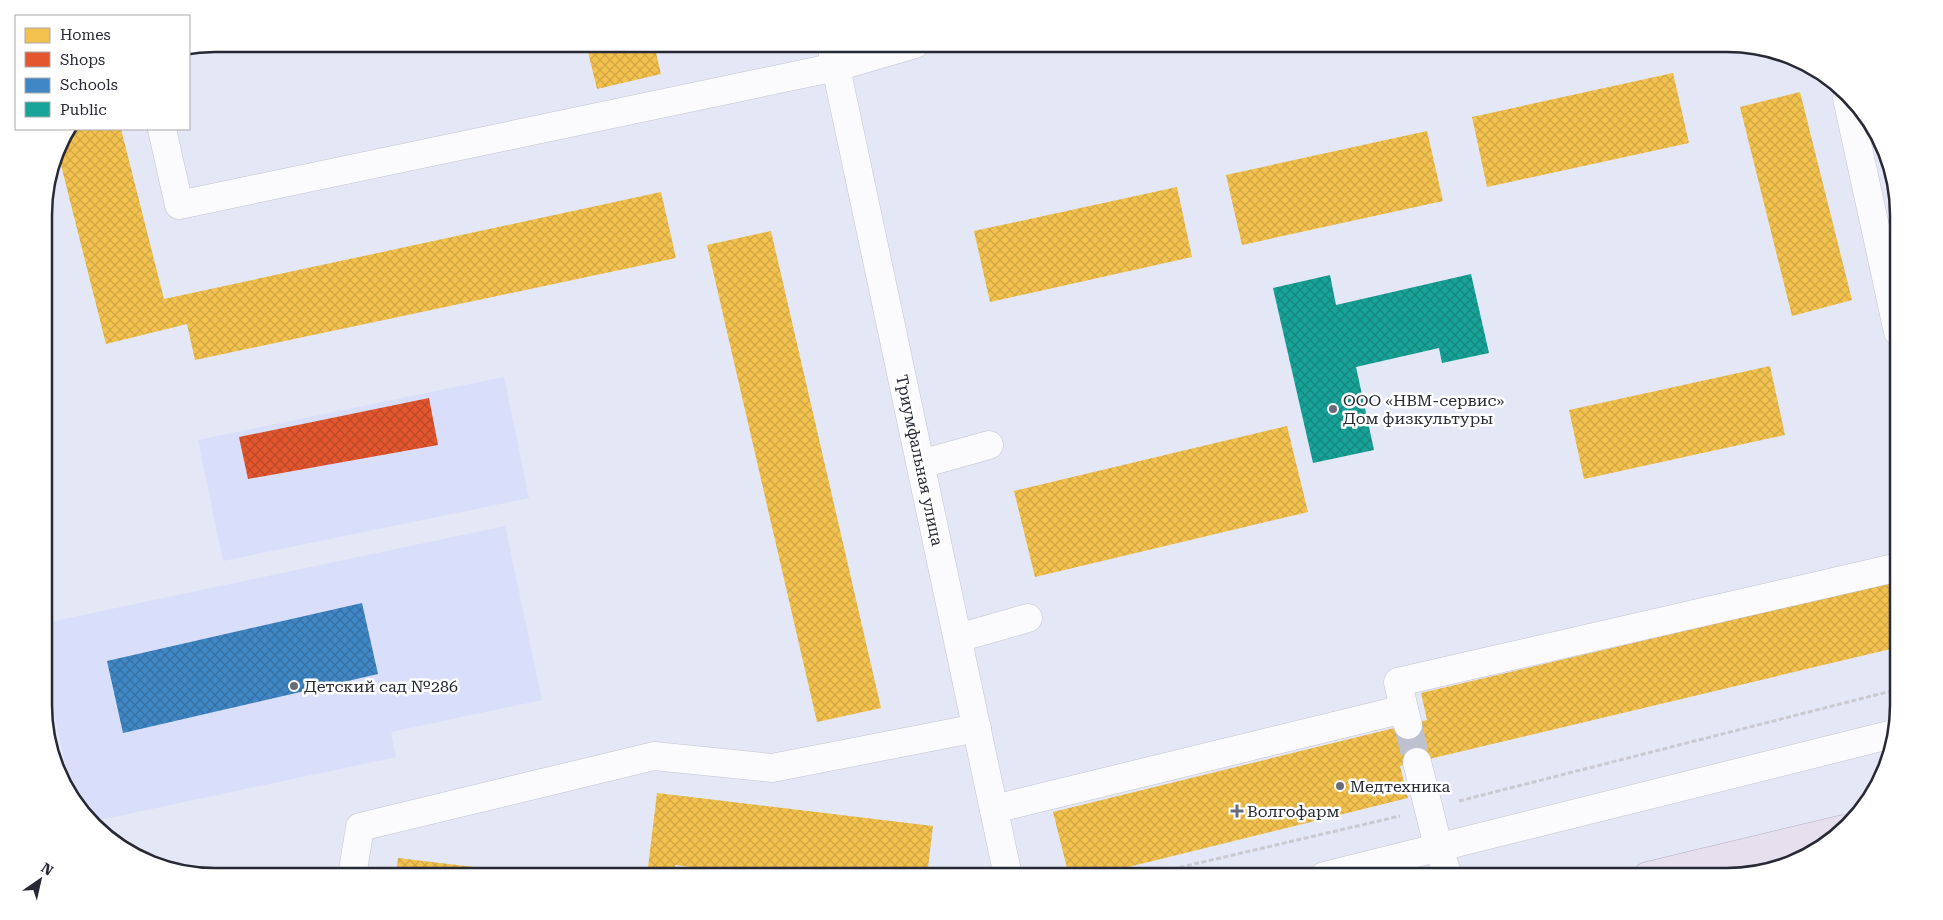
<svg xmlns="http://www.w3.org/2000/svg" width="1943" height="920" font-family="'Roboto Serif',serif">
<style>
.built{fill:#d9defa}
.homes{fill:url(#homes-cross-hatch)}
.shops{fill:url(#shops-cross-hatch)}
.schools{fill:url(#schools-cross-hatch)}
.public{fill:url(#public-cross-hatch)}
.lines{fill:none;stroke-linecap:round;stroke-linejoin:round}
.minor-tunnel{stroke:#bec1cf;stroke-width:28;stroke-dasharray:28 14;stroke-linecap:butt}
.minor-casing{stroke:#c1c3cf;stroke-width:29}
.highway-casing{stroke:#b4aec3;stroke-width:29}
.path{stroke:#c9c9d0;stroke-width:3;stroke-dasharray:5 2.5;stroke-linecap:butt}
.minor{stroke:#fbfbfe;stroke-width:28}
.highway{stroke:#e6dfee;stroke-width:28}
.poi-dot{fill:#696c78;stroke:#fff;stroke-width:2}
.labels{text-anchor:middle;stroke-width:5;stroke-linejoin:round;paint-order:stroke}
.poi-label{font-size:16px;fill:#272935;stroke:#fff;text-anchor:start}
.street-label{font-size:16px;fill:#272935;stroke:#fff}
.rim{fill:none;stroke:#272935;stroke-width:2.5}
</style>
<defs>
<pattern id="homes-cross-hatch" width="8" height="8" patternUnits="userSpaceOnUse" patternTransform="scale(1.25)"><rect width="8" height="8" fill="#f2c14e"/><path d="M0 0l8 8M0 8l8-8" fill="none" stroke="#d0a645"/></pattern>
<pattern id="shops-cross-hatch" width="8" height="8" patternUnits="userSpaceOnUse" patternTransform="scale(1.25)"><rect width="8" height="8" fill="#e4572e"/><path d="M0 0l8 8M0 8l8-8" fill="none" stroke="#b94828"/></pattern>
<pattern id="schools-cross-hatch" width="8" height="8" patternUnits="userSpaceOnUse" patternTransform="scale(1.25)"><rect width="8" height="8" fill="#3f88c5"/><path d="M0 0l8 8M0 8l8-8" fill="none" stroke="#356fa1"/></pattern>
<pattern id="public-cross-hatch" width="8" height="8" patternUnits="userSpaceOnUse" patternTransform="scale(1.25)"><rect width="8" height="8" fill="#17a398"/><path d="M0 0l8 8M0 8l8-8" fill="none" stroke="#15857d"/></pattern>
</defs>
<rect width="100%" height="100%" fill="#e4e7f5"/>
<g class="built">
<polygon points="504,377 529,498 223,561 198,440"/>
<polygon points="505,526 542,700 391,732 396,757 95,821 79,809 70,786 45,672 45,623"/>
</g>
<g class="homes">
<polygon points="586,44 654,44 661,74 597,89"/>
<polygon points="1673,73 1689,143 1487,187 1472,117"/>
<polygon points="1800,92 1852,300 1792,316 1740,107"/>
<polygon points="70,129 121,129 164,299 661,192 676,258 195,360 187,324 106,344 58,153 62,139"/>
<polygon points="1427,131 1443,201 1242,245 1226,175"/>
<polygon points="1177,187 1192,257 990,302 974,231"/>
<polygon points="771,231 881,708 817,722 707,245"/>
<polygon points="1770,366 1785,435 1584,479 1569,410"/>
<polygon points="1287,426 1308,512 1035,577 1014,491"/>
<polygon points="1899,580 1899,647 1400,766 1408,798 1092,876 1069,876 1053,812 1427,720 1421,693"/>
<polygon points="657,793 933,826 927,876 767,876 675,865 674,876 647,876"/>
<polygon points="398,858 541,875 541,876 396,876"/>
</g>
<polygon class="shops" points="429,398 438,445 248,479 239,437"/>
<polygon class="schools" points="362,603 378,674 123,733 107,661"/>
<polygon class="public" points="1471,274 1489,353 1442,363 1439,348 1356,367 1374,450 1313,463 1273,288 1330,275 1336,305"/>
<g class="lines">
<polyline class="minor-tunnel" points="1408,725 1417,762"/>
<g class="minor-casing">
<g id="minor">
<polyline points="831,44 1008,876"/>
<polyline points="1847,98 1898,332"/>
<polyline points="162,129 179,205 836,67 915,44"/>
<polyline points="921,464 989,445"/>
<polyline points="958,638 1028,618"/>
<polyline points="1404,709 1398,682 1899,567"/>
<polyline points="1417,762 1438,846 1448,876"/>
<polyline points="994,809 1404,709 1408,725"/>
<polyline points="352,876 360,827 654,756 772,768 977,728"/>
<polyline points="1324,876 1893,734"/>
</g>
</g>
<g class="highway-casing">
<polyline id="highway" points="1647,876 1843,829"/>
</g>
<g class="path">
<polyline points="1459,801 1899,689"/>
<polyline points="1143,876 1400,816"/>
</g>
<use href="#minor" class="minor"/>
<use href="#highway" class="highway"/>
</g>
<g class="poi-dot">
<circle cx="1333" cy="409" r="5"/>
<circle cx="294" cy="686" r="5"/>
<circle cx="1340" cy="786" r="5"/>
<path d="M1234.5 803.5h5v5h5v5h-5v5h-5v-5h-5v-5h5z"/>
</g>
<g class="labels">
<g class="poi-label">
<text x="1343" y="406">ООО «НВМ-сервис»<tspan x="1343" dy="18">Дом физкультуры</tspan></text>
<text x="304" y="692">Детский сад №286</text>
<text x="1350" y="792">Медтехника</text>
<text x="1247" y="817">Волгофарм</text>
</g>
<g class="street-label">
<text transform="translate(920 460) rotate(78)" y="6">Триумфальная улица</text>
</g>
</g>
<path d="M0 0H1943V920H0ZM215 52H1727A163 163 0 0 1 1890 215V705A163 163 0 0 1 1727 868H215A163 163 0 0 1 52 705V215A163 163 0 0 1 215 52Z" fill="#fff" fill-rule="evenodd"/>
<path class="rim" d="M215 52H1727A163 163 0 0 1 1890 215V705A163 163 0 0 1 1727 868H215A163 163 0 0 1 52 705V215A163 163 0 0 1 215 52Z"/>
<rect x="15" y="15" width="175" height="115" fill="#ffffff" stroke="#a9a9ae"/>
<rect x="25" y="28" width="25" height="15" fill="#f2c14e" stroke="#a9a9ae"/>
<text x="60" y="40" font-size="15" fill="#272935">Homes</text>
<rect x="25" y="52" width="25" height="15" fill="#e4572e" stroke="#a9a9ae"/>
<text x="60" y="65" font-size="15" fill="#272935">Shops</text>
<rect x="25" y="78" width="25" height="15" fill="#3f88c5" stroke="#a9a9ae"/>
<text x="60" y="90" font-size="15" fill="#272935">Schools</text>
<rect x="25" y="102" width="25" height="15" fill="#17a398" stroke="#a9a9ae"/>
<text x="60" y="115" font-size="15" fill="#272935">Public</text>
<g transform="translate(40 880) rotate(34)" stroke="#ffffff" stroke-width="4" paint-order="stroke">
<path d="M0-4L9 19L0 12L-9 19Z" fill="#272935"/>
<text y="-8" font-size="14" font-weight="bold" text-anchor="middle" fill="#272935">N</text>
</g>
</svg>
